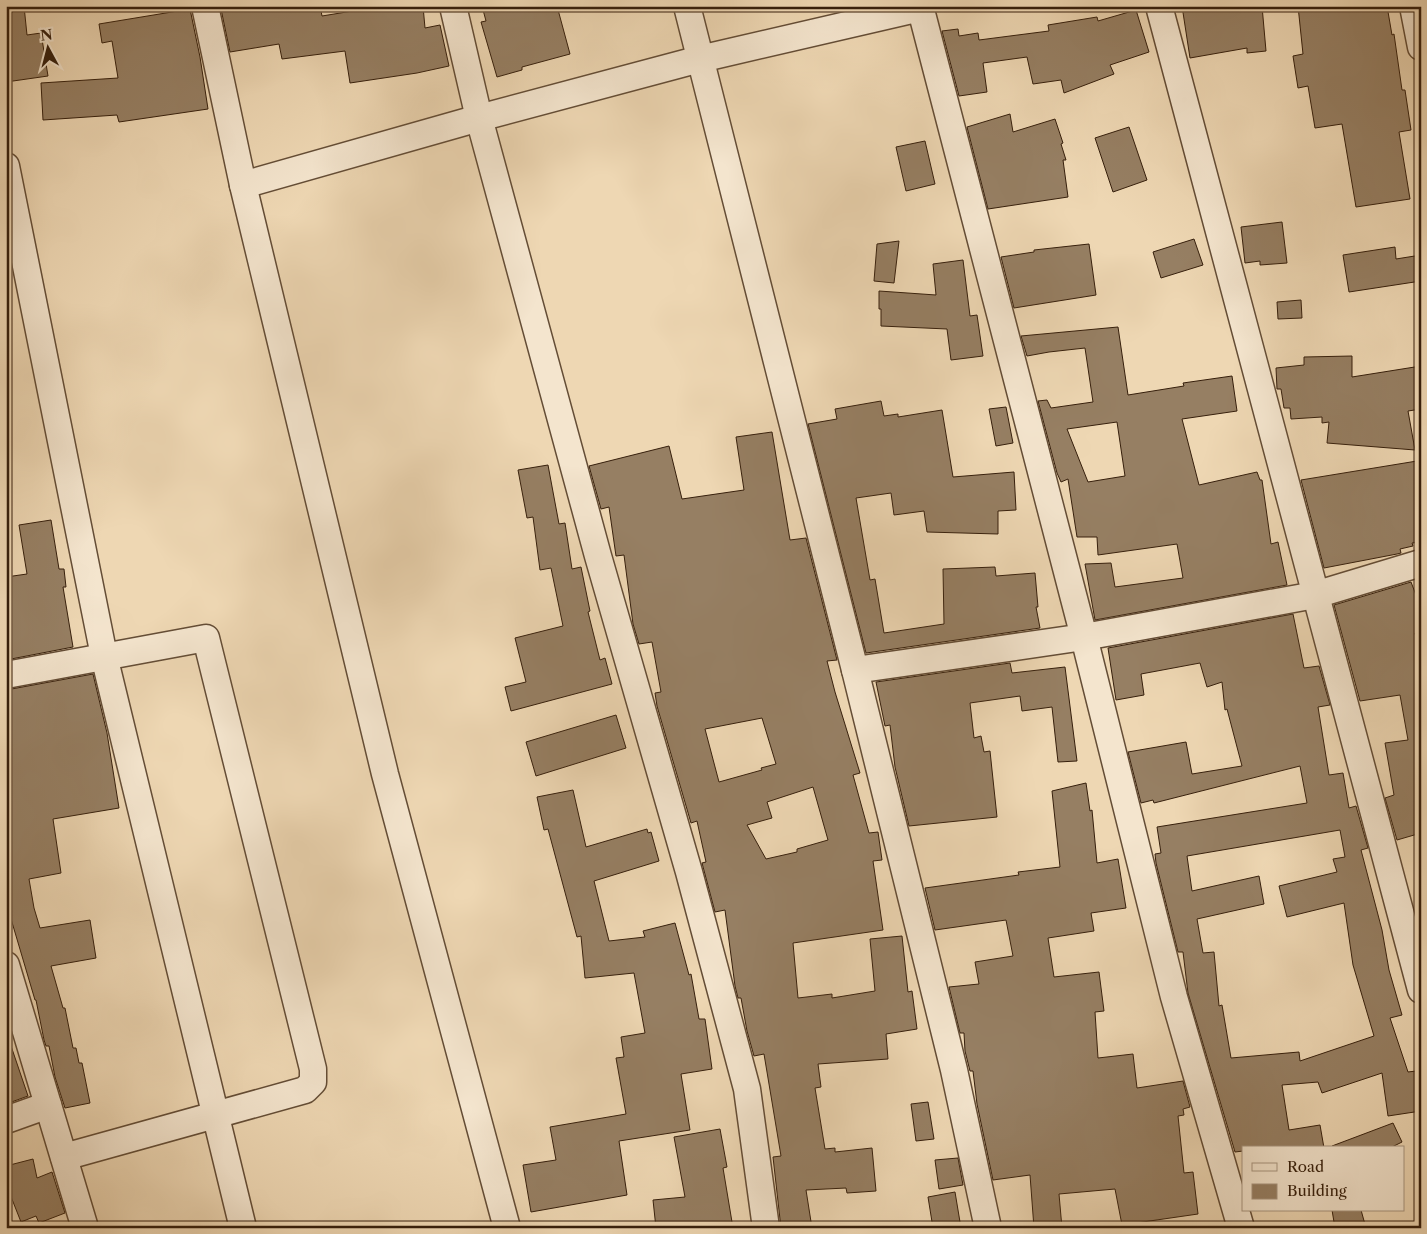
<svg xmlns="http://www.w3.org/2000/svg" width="1427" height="1234" font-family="'Libre Caslon Text',serif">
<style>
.building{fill:#967f63;stroke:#361f0c;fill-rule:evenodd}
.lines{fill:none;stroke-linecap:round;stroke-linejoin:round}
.minor-casing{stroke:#644d36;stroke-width:29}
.minor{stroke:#f4e5ce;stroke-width:26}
</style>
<rect width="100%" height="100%" fill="#eed7b3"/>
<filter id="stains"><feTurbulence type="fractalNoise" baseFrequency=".004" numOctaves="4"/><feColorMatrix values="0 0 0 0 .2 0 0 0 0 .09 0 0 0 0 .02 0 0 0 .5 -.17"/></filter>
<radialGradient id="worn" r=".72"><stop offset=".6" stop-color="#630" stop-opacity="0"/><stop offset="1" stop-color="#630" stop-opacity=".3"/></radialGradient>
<g class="building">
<polygon points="6,6 24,6 27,35 41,33 48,76 6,82"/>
<polygon points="234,6 320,6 322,16 383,6 423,6 425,28 440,25 449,66 417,73 350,83 345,51 282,59 279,44 230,52 221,9"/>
<polygon points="482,6 557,6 570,54 522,67 522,70 497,77 481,22 486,21"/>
<polygon points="1182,6 1262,6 1266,51 1247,53 1247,48 1190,58"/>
<polygon points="1298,6 1387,6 1392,35 1394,34 1402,90 1405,90 1411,130 1399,132 1410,199 1356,207 1342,124 1315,128 1308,86 1298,88 1293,56 1303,54"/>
<polygon points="190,9 200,57 208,109 119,122 117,115 43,120 41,83 118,78 112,41 102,43 99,24"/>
<polygon points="1136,10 1149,52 1110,65 1114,74 1064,93 1061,80 1033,84 1027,57 983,63 987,92 959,96 942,31 958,29 959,36 978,33 979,40 1049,31 1048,25 1097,17 1098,21"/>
<polygon points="1010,114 1013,132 1055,119 1063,143 1061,144 1066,160 1063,160 1068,197 988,209 967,127"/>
<polygon points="1129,127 1147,180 1113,192 1095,138"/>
<polygon points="925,141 935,184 906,191 896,147"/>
<polygon points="1282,222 1287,263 1260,265 1260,261 1245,263 1241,227"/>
<polygon points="1194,239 1203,265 1161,278 1153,252"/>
<polygon points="899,241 894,283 874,281 877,244"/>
<polygon points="1089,244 1096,295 1014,308 1001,257 1034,252 1034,250"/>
<polygon points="1395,247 1396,259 1421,255 1421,281 1349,292 1343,255"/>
<polygon points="963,260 970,316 977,315 983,356 951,360 947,329 881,326 881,309 879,309 879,291 936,295 933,264"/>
<polygon points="1301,300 1302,318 1278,319 1277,302"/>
<path d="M 1118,327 L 1128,395 L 1184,386 L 1183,383 L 1232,376 L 1237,411 L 1182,419 L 1199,485 L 1257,472 L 1260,480 L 1262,480 L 1271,544 L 1278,542 L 1287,585 L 1095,620 L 1085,564 L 1111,563 L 1115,587 L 1183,578 L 1177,544 L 1098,555 L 1097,537 L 1077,537 L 1068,479 L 1061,482 L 1057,473 L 1038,401 L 1047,400 L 1051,408 L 1093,402 L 1085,348 L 1049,352 L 1027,356 L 1021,336 ZM 1117,422 L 1125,476 L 1088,482 L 1067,429 Z"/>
<polygon points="1352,356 1352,377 1421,366 1421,409 1408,411 1415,450 1327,443 1329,422 1322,423 1322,417 1291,419 1290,408 1284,408 1281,389 1277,389 1276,368 1304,365 1304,357"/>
<polygon points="881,401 884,416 898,414 898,417 942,410 953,477 1014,472 1016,510 998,511 998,534 927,532 924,511 894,515 891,493 856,498 870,580 875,579 884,633 944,624 943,569 995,567 996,576 1035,573 1038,607 1036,607 1040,628 866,653 808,424 837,419 835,409"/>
<polygon points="1006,407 1013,443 996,446 989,409"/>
<path d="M 772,432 L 790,540 L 806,538 L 837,660 L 827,661 L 835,692 L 860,773 L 853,775 L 869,833 L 878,832 L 882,860 L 873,861 L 883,930 L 793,943 L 798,998 L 832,994 L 832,998 L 875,991 L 870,939 L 902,936 L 908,992 L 912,991 L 917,1029 L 886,1034 L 888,1059 L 818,1064 L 821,1087 L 815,1088 L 825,1149 L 835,1148 L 835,1152 L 872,1148 L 876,1191 L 847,1193 L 846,1188 L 806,1190 L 812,1228 L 781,1228 L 773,1157 L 781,1156 L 764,1054 L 754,1056 L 747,1031 L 741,998 L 738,998 L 735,986 L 725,910 L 715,912 L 702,863 L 706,862 L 697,821 L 691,823 L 657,706 L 655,693 L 661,692 L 652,642 L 639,644 L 633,624 L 624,555 L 616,556 L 609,507 L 601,509 L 589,466 L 669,446 L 682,499 L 744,490 L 736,437 ZM 762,718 L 776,764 L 761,768 L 762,770 L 719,782 L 705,729 ZM 813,787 L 828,840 L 797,849 L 797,852 L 766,859 L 747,825 L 772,818 L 767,802 Z"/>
<polygon points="1417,461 1418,468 1421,467 1421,542 1412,543 1413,546 1400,549 1401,553 1397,554 1324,568 1301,480"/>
<polygon points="548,465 559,524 565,523 572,569 581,567 590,611 588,612 600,660 605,658 612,684 511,711 505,687 526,682 515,638 563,626 551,568 540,570 533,517 527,518 518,470"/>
<polygon points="51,520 59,569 64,569 66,587 63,587 73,647 6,660 6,577 27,574 19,525"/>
<polygon points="1411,582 1421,608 1421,632 1415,633 1421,662 1421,833 1397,840 1385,798 1394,795 1385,743 1408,740 1400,695 1360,701 1334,605"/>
<path d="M 1293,614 L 1304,668 L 1319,666 L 1330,705 L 1318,707 L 1329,775 L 1343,773 L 1349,808 L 1356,806 L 1368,848 L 1361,850 L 1382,930 L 1389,970 L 1402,1015 L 1390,1018 L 1408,1072 L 1416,1071 L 1421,1111 L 1388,1116 L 1382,1073 L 1322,1093 L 1318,1082 L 1282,1085 L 1289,1130 L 1320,1125 L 1324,1148 L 1243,1148 L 1243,1151 L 1235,1152 L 1188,993 L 1183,952 L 1178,952 L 1156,863 L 1155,854 L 1161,853 L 1157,827 L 1307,803 L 1300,766 L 1154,803 L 1153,800 L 1141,803 L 1128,752 L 1186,742 L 1192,774 L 1242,766 L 1227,709 L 1225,710 L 1222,682 L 1207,687 L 1200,663 L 1141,674 L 1144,695 L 1116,700 L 1108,648 ZM 1340,830 L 1345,857 L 1333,859 L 1337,872 L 1279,886 L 1287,917 L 1344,903 L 1353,965 L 1374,1036 L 1300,1061 L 1299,1052 L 1231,1058 L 1222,1005 L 1219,1006 L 1214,952 L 1203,953 L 1197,919 L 1264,904 L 1259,876 L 1192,891 L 1187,856 Z"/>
<polygon points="1010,663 1012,673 1065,667 1077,761 1058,762 1052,707 1022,711 1020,696 970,703 974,738 981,736 984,752 990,751 997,817 909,826 895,767 890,725 885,726 876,682"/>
<polygon points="93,674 107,733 119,808 53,819 61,873 29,879 34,908 40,928 90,920 96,958 51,966 63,1008 65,1008 73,1048 76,1048 79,1063 82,1063 90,1103 65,1108 55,1077 49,1046 46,1046 44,1040 36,1000 35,1000 6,902 6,690"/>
<polygon points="616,715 626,748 536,776 526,742"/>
<polygon points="1086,783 1090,811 1092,810 1097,863 1118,859 1126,908 1091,913 1094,931 1048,938 1054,977 1099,972 1104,1011 1095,1012 1098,1058 1133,1054 1137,1088 1183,1081 1190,1107 1183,1109 1184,1115 1178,1116 1184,1173 1193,1172 1198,1214 1122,1225 1115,1189 1059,1194 1062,1228 1034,1228 1030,1175 993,1180 977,1104 973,1071 970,1071 965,1051 964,1033 960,1033 949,987 979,984 975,962 1013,956 1006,920 935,930 925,888 1019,875 1018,872 1060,867 1052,791"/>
<polygon points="573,790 586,847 647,829 648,833 651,832 659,861 594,881 609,941 645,937 643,931 675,923 689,975 691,974 699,1019 705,1019 712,1069 681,1074 690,1130 619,1141 627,1195 531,1212 523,1165 556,1160 550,1127 626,1114 616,1058 624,1057 621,1037 645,1033 634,973 585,978 581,936 577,937 548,829 544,830 537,797"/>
<polygon points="9,1040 28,1096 6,1104 6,1041"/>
<polygon points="928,1102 934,1139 916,1141 911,1104"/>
<polygon points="1393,1123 1402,1142 1390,1148 1332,1148 1332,1146"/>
<polygon points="720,1129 727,1167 723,1168 733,1228 656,1228 653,1200 685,1197 674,1137"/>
<polygon points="958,1158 963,1185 939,1189 935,1160"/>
<polygon points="33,1159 37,1178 52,1172 65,1213 39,1223 36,1216 21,1222 6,1184 6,1166"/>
<polygon points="955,1192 961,1228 933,1228 928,1197"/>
<polygon points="1332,1210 1361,1210 1366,1228 1335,1228"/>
</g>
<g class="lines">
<g class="minor-casing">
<g id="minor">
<polyline points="205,6 243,185 385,774 507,1228"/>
<polyline points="453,6 479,118 598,556 689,872 747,1089 766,1228"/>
<polyline points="687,6 855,670 954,1070 988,1228"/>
<polyline points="920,6 1084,637 1174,997 1241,1228"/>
<polyline points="1159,6 1421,990"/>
<polyline points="1413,6 1421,47"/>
<polyline points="6,166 104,656 243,1228"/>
<polyline points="243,185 479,118 700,59 920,8"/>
<polyline points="855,670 1084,637 1315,595 1421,563"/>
<polyline points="6,675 206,638 313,1069 313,1082 305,1090 64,1157"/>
<polyline points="6,965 85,1228"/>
<polyline points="6,1120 48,1105"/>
</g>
</g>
<use href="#minor" class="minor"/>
</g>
<rect width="1427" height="1234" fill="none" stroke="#eed7b3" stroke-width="25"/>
<rect x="8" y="8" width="1412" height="1219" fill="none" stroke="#361f0c" stroke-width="2.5"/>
<rect x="12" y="12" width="1402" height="1209" fill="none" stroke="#361f0c"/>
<rect x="1242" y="1146" width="162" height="65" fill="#f4e5ce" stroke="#a89680"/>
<rect x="1252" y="1163" width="25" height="8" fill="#f4e5ce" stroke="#a89680"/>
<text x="1287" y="1172" font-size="15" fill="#361f0c">Road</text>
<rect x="1252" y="1184" width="25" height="15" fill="#967f63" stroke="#a89680"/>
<text x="1287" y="1196" font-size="15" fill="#361f0c">Building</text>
<g transform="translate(48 48) rotate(353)" stroke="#f4e5ce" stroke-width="4" paint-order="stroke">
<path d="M0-4L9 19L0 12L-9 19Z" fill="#361f0c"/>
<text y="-8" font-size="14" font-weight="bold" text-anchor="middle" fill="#361f0c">N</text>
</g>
<rect width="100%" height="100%" filter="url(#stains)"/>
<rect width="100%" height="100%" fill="url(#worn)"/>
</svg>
